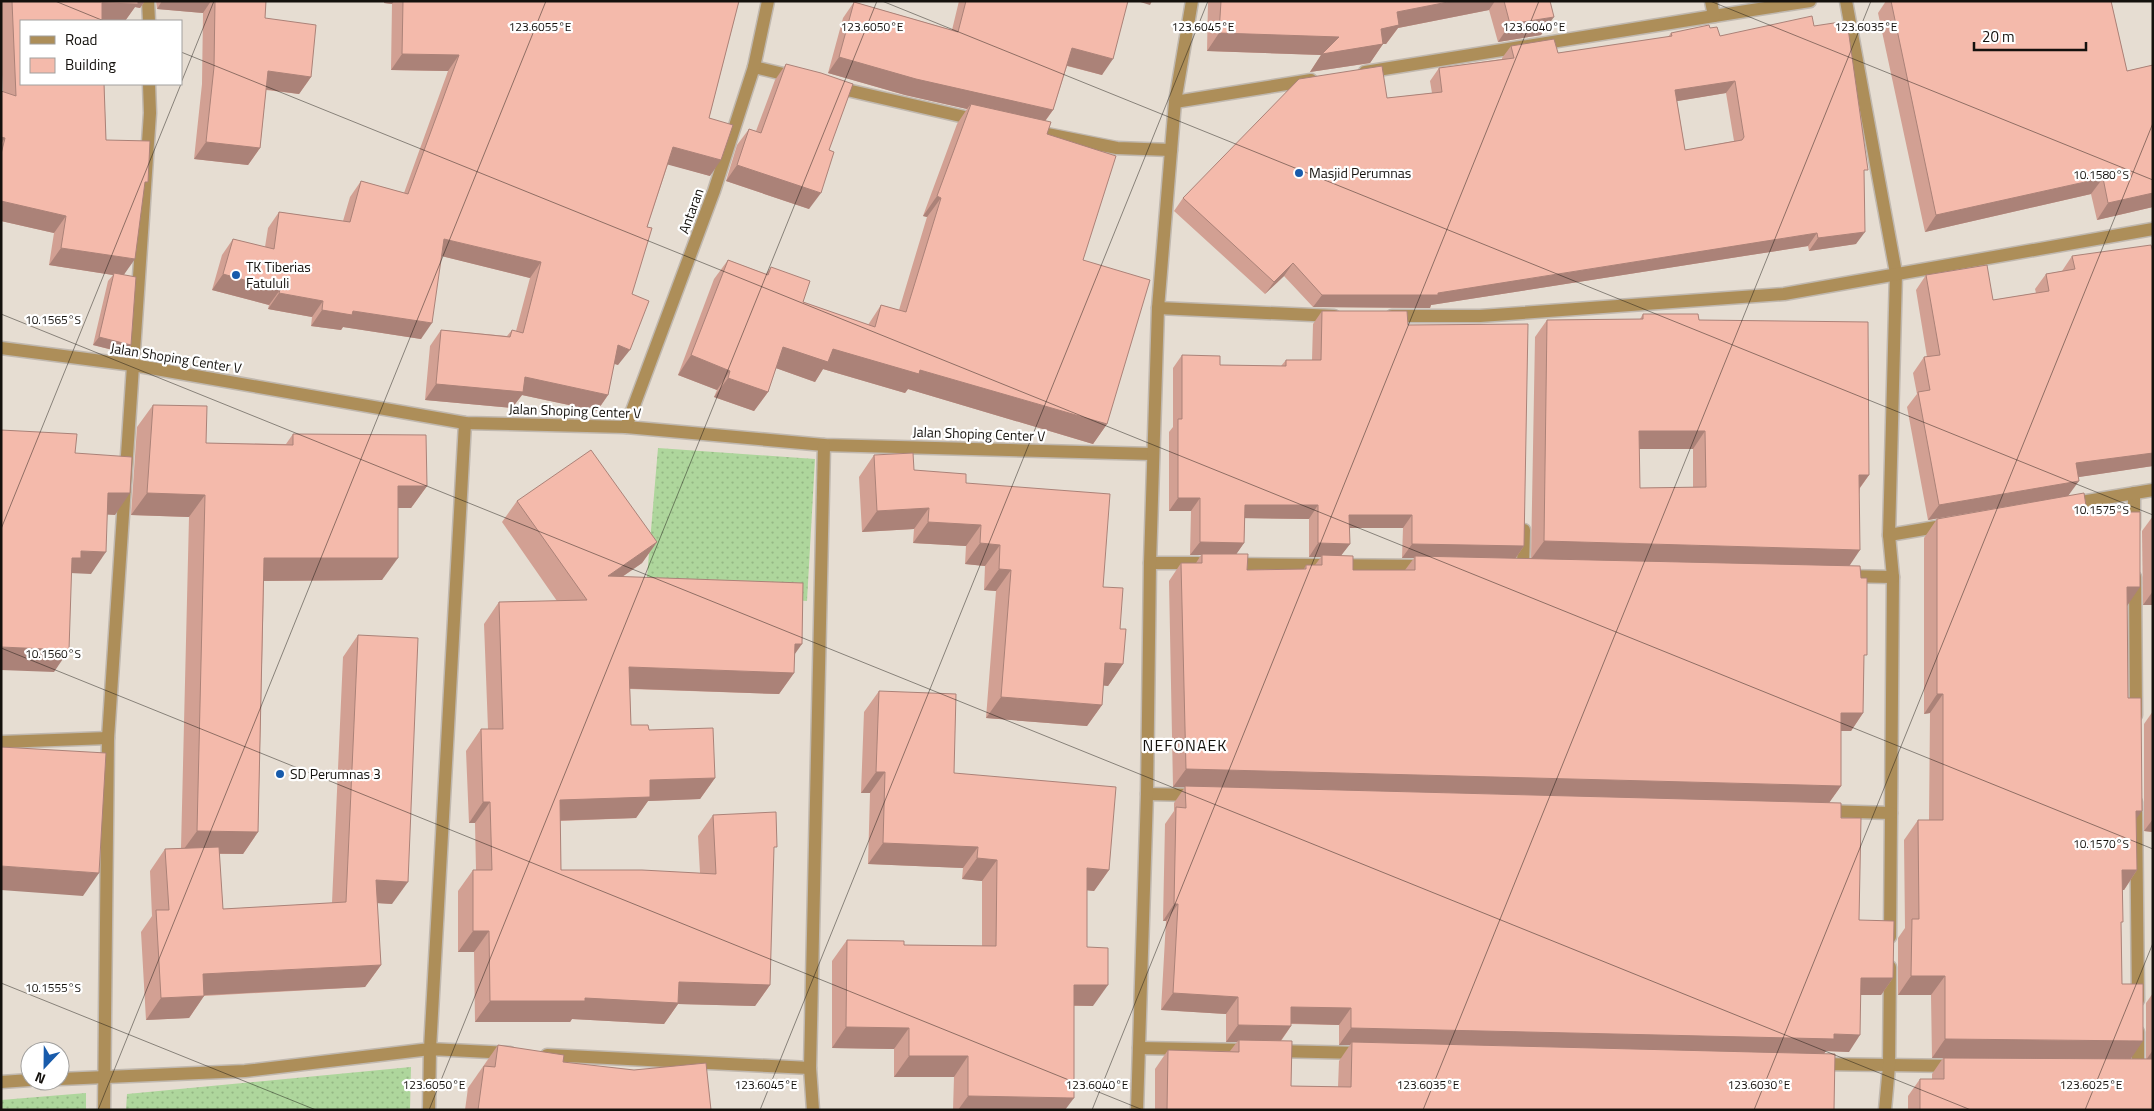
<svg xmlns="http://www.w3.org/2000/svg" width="2154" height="1111" font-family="'Titillium Web',sans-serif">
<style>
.grass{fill:url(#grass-dots)}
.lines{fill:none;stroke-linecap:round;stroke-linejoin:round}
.minor-casing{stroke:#c0b8af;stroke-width:15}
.tertiary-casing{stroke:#c0b8af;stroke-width:15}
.minor{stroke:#ad8e59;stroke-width:12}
.tertiary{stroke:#ad8e59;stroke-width:12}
.wall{fill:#d2a093;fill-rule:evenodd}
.shaded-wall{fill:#ab8278}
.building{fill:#f4baab;stroke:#ab8278;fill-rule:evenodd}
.ticks{fill:none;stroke:#14110d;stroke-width:1;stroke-opacity:0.45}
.poi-dot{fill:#185bab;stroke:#fff;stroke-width:2}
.labels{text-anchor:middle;stroke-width:4.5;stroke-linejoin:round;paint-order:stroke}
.poi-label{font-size:14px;fill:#14110d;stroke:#fff;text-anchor:start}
.street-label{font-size:14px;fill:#14110d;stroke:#fff}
.quarter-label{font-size:16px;letter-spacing:1px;fill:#14110d;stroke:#fff}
.ticks-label{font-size:12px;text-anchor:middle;fill:#14110d;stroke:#fff;stroke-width:4.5;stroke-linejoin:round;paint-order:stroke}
</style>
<defs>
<pattern id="grass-dots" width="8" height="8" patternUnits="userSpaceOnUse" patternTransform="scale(1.25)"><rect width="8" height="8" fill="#aed69c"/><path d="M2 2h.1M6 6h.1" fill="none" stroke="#95b785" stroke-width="1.8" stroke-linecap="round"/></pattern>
</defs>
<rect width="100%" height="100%" fill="#e6ddd2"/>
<g class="grass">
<polygon points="658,448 815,459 807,601 646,589"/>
<polygon points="411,1067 410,1110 126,1110 127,1094"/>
<polygon points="86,1093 86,1110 1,1110 1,1100"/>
</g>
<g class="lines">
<g class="minor-casing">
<g id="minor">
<polyline points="148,1 149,21"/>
<polyline points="1846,1 1896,273 1889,535 1893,577 1890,937"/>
<polyline points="1714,16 1810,1"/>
<polyline points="754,67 796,77"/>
<polyline points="1365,72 1714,16 1711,1"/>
<polyline points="834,87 978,120"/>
<polyline points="1175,102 1311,80"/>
<polyline points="1037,132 1117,148 1171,150"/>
<polyline points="1158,308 1334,316"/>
<polyline points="1392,316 1480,316 1784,294 2153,229"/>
<polyline points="1,348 133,365 465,423 626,427 824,445 1152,454"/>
<polyline points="626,427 714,191 754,67 768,1"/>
<polyline points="2134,493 2134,527"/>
<polyline points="2069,504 2153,490"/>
<polyline points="1889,535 1948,525"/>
<polyline points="1150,563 1198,563"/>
<polyline points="1231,564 1423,566"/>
<polyline points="1523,567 1524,530"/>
<polyline points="1843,576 1893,577"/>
<polyline points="2135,577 2136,715"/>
<polyline points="1,742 108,738"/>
<polyline points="1147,794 1195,795"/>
<polyline points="2136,802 2138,1000"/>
<polyline points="1824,811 1891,813"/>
<polyline points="2138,1032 2138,1067"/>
<polyline points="1139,1048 1248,1050"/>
<polyline points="1275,1051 1360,1053"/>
<polyline points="547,1055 810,1068"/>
<polyline points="1818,1064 1955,1066"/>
<polyline points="60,1079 245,1071 430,1049 465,423"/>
<polyline points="1,1082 30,1080"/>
<polyline points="104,1110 108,738 150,113 149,84"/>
<polyline points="429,1110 430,1049 510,1053"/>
<polyline points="813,1110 810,1068 824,445"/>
<polyline points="1885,1110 1889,1066 1890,967"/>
</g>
</g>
<g class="tertiary-casing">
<polyline id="tertiary" points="1137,1110 1147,794 1150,563 1158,308 1175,102 1192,1"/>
</g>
<use href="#minor" class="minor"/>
<use href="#tertiary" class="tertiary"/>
</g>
<g class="wall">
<polygon points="1,1 145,1 140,8 135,7 125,21 102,20 106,140 144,188 124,275 131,345 125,353 93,345 108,281 113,275 49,265 54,233 1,221 1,91 3,92 1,57"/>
<polygon points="156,1 266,1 265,18 311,77 299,94 266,90 260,148 248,165 194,159 202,84 203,13 157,9"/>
<polygon points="384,1 739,1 709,118 710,176 668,164 647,227 632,294 618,365 614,364 608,395 597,411 522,395 512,408 425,400 430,346 441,330 507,336 512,330 516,331 530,278 442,256 421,339 343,327 341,330 311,326 312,317 268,309 269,305 212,290 222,255 233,239 265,247 268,228 279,212 343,221 350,197 361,181 404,193 448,71 391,70 392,4 384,3"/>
<polygon points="959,1 1128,1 1102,75 1067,66 1053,110 1046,120 1047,134 1083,260 1107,424 1093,444 908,389 905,393 823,369 815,382 776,368 768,392 754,411 714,397 717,390 678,375 714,279 728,260 766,274 771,267 803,302 868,325 881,305 899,310 927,217 923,216 957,124 967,109 905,95 828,73 843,18 854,2 952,30"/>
<polygon points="1208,1 1550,1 1541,35 1498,42 1489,10 1398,28 1386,44 1383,44 1370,63 1310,72 1321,55 1207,51"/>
<polygon points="1886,1 2111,1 2127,71 2153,65 2153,207 2097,220 2091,194 1925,232 1878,13"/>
<path d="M 1814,26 L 1864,175 L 1856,244 L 1809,251 L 1808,246 L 1431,305 L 1430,308 L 1313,307 L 1284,276 L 1265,294 L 1174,211 L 1183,198 L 1387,98 L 1432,93 L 1430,81 L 1439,68 L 1502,59 L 1502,58 L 1511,46 L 1558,53 L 1668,37 L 1671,33 L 1710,28 L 1720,36 ZM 1726,93 L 1734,141 L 1685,150 L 1677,101 Z"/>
<polygon points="786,64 829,150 809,209 726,181 737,145 749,129 756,131 775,80"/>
<polygon points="2153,252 2153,466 2078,477 2068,496 2087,512 2127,605 2128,698 2136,819 2137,870 2124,890 2123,890 2121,925 2122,984 2130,1059 2146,1059 2146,1003 2153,993 2153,1110 1908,1110 1908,1096 1920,1079 1932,1079 1932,1074 1943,1058 1932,1058 1931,995 1898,995 1898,938 1905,928 1904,840 1918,820 1929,820 1930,713 1924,714 1924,538 1937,519 2043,500 1928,520 1907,407 1917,394 1913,373 1924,357 1927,357 1916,290 1926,275 1993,300 2036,293 2035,289 2046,274 2062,271 2072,256"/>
<path d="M 1322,311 L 1408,325 L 1524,546 L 1515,559 L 1531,559 L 1535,337 L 1547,320 L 1640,319 L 1643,314 L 1699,320 L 1869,475 L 1860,488 L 1849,566 L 1864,660 L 1863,713 L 1851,731 L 1841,731 L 1841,786 L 1829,802 L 1841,818 L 1859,920 L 1893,978 L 1881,995 L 1861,995 L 1849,1052 L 1826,1051 L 1824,1054 L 1834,1110 L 1155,1110 L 1155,1069 L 1168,1050 L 1230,1051 L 1237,1042 L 1226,1042 L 1226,1014 L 1161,1010 L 1166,921 L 1163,921 L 1165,824 L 1174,811 L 1174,803 L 1185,787 L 1173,787 L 1169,581 L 1181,563 L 1196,563 L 1201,555 L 1190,555 L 1191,511 L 1169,511 L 1169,432 L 1173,427 L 1173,368 L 1182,355 L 1220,365 L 1281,366 L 1286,360 L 1312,360 L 1313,324 ZM 1639,449 L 1693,449 L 1693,487 L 1640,488 ZM 1245,518 L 1309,519 L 1309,557 L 1321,557 L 1315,565 L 1306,565 L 1304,569 L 1247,570 L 1236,554 L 1244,543 ZM 1349,528 L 1403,528 L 1402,558 L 1414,558 L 1405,570 L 1353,570 L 1341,555 L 1350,544 ZM 1291,1024 L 1339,1025 L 1339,1045 L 1350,1045 L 1339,1061 L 1338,1087 L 1291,1086 L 1281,1041 L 1291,1026 Z"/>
<polygon points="153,405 206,443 286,444 293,434 427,486 411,508 398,508 382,580 264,581 258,832 243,854 219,854 223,909 332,903 343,657 358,635 392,904 377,903 381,965 365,987 204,996 189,1018 146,1020 141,932 152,916 150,871 165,849 181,848 189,517 131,515 137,427"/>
<polygon points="874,455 914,470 966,483 1103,587 1120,629 1123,664 1108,686 1103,685 1102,705 1087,726 986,718 996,591 984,590 985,566 965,564 966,546 913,543 914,529 862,532 859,477"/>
<polygon points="517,501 657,542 642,563 622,577 794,654 794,673 779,694 630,689 631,725 649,730 715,778 700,799 648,801 636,818 560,821 561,870 700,873 698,836 713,815 773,853 770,985 755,1006 678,1004 664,1024 572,1019 570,1022 475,1022 474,952 458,952 458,891 473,870 476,870 475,823 469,823 466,751 481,729 488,729 484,624 499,602 557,601 502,522"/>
<polygon points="2153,516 2153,605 2143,605 2142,531"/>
<polygon points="879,691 954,773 1109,870 1094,891 1087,890 1087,947 1093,1006 1074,1006 1065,1110 953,1110 954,1077 894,1077 894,1049 832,1048 832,961 847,940 904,945 982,946 982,881 962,879 963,868 868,864 870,793 861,793 864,712"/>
<polygon points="2153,711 2153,832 2144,831 2144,724"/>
<polygon points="498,1045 563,1062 711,1110 465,1110 468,1088"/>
</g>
<g class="shaded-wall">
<polygon points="130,1 145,1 140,8 135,7 125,21 90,20 102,3"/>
<polygon points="162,1 211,1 203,13 157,9"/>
<polygon points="385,1 394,1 392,4 384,3"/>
<polygon points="1137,1 1152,1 1150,5"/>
<polygon points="1453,1 1495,1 1489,10 1398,28 1386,44 1383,44 1370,63 1310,72 1321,55 1207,51 1219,33 1381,29 1397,12"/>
<polygon points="1554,17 1541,35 1498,42 1510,24"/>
<polygon points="1072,48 1113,59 1102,75 1061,64"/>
<polygon points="402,54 459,55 448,71 391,70"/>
<polygon points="839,57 1053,110 1042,125 971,104 967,109 905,95 828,73"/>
<polygon points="268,71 311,77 299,94 256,88"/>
<polygon points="1735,81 1726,93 1666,103 1675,90"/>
<polygon points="1,137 5,138 1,144"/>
<polygon points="206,142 260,148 248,165 194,159"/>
<polygon points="673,147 721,160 710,176 662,163"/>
<polygon points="737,165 821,193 809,209 726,181"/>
<polygon points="2103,178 2091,194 1925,232 1936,215"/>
<polygon points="2153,193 2153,207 2097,220 2108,203"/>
<polygon points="937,196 941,198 927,217 923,216"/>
<polygon points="1,201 66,216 54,233 1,221"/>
<polygon points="1865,232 1856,244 1809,251 1818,238"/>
<polygon points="1817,233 1808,246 1431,305 1430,308 1313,307 1322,295 1438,293"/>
<polygon points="444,239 541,262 530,278 433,254"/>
<polygon points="61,248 135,259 123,276 114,273 113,275 49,265"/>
<polygon points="1293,263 1284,276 1265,294 1274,282"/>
<polygon points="223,274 280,290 269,305 212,290"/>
<polygon points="279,293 323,301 312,317 268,309"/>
<polygon points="322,310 353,311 432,323 421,339 343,327 341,330 311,326"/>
<polygon points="99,337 131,345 125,353 93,345"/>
<polygon points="618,345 630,350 618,365 607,361"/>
<polygon points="783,347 833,349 920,370 1107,424 1093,444 908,389 905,393 823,369 815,382 770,366"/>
<polygon points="691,355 730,371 717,390 678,375"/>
<polygon points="525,377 608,395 597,411 522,395 512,408 425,400 436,384"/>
<polygon points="728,378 768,392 754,411 714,397"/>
<polygon points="1639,431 1705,431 1693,449 1627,449"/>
<polygon points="2153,453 2153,466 2066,479 2076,463"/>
<polygon points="1859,475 1869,475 1856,493"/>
<polygon points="2079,481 2068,496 1928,520 1939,505"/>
<polygon points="398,486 427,486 411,508 382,508"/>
<polygon points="108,493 130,493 115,515 93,514"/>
<polygon points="147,493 205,495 189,517 131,515"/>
<polygon points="1178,498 1200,498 1191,511 1169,511"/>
<polygon points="1245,505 1318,505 1309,519 1235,518"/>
<polygon points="929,508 914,529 862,532 877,511"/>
<polygon points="1349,515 1412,515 1403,528 1340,528"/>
<polygon points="928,522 981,525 966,546 913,543"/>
<polygon points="1544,541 1860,550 1848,568 1531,559"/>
<polygon points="657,542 642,563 593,597 608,576"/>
<polygon points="1200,542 1244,543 1235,556 1202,554 1201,555 1190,555"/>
<polygon points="980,543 1000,545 985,566 965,564"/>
<polygon points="1318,543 1350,544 1340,557 1322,555 1321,557 1309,557"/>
<polygon points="1412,544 1524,546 1515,559 1415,556 1414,558 1402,558"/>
<polygon points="81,551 106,552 91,574 70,573 72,558"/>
<polygon points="264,558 398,558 382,580 249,581"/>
<polygon points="999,569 1011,570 996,591 984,590"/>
<polygon points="2127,587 2140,587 2127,606"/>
<polygon points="2153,591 2153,605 2143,605"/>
<polygon points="795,644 802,644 787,665"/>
<polygon points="1,647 69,650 54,672 1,670"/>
<polygon points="1105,663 1123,664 1108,686 1090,684"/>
<polygon points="629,667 794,673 779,694 614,688"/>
<polygon points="1937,694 1943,694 1930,713 1924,714"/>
<polygon points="1001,697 1102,705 1087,726 986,718"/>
<polygon points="1841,713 1863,713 1851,731 1828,731"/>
<polygon points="1186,769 1841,786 1829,803 1173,787"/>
<polygon points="876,772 885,772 870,793 861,793"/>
<polygon points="715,778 700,799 648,801 636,818 545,821 560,800 650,780"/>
<polygon points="483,802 490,802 475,823 469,823"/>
<polygon points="2136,811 2142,811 2128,830"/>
<polygon points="2153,819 2153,832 2144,831"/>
<polygon points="197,831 258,832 243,854 181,853"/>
<polygon points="883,843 978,847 963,868 868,864"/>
<polygon points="977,858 997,860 982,881 962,879"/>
<polygon points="1,866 99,873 83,896 1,890"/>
<polygon points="1087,868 1109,870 1094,891 1073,889"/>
<polygon points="2122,870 2137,870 2124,890 2109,890"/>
<polygon points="376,880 408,882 392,904 360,902"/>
<polygon points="1174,904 1178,904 1166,921 1163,921"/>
<polygon points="473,931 489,931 474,952 458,952"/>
<polygon points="381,965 365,987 187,996 203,974"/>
<polygon points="1911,976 1945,976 1931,995 1898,995"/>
<polygon points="1861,978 1893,978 1881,995 1849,995"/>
<polygon points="679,982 770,985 755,1006 678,1004 664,1024 572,1019 570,1022 475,1022 490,1001 585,998"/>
<polygon points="1074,985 1108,985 1093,1006 1059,1005"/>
<polygon points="1173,993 1238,997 1226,1014 1161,1010"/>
<polygon points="204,996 189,1018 146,1020 161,998"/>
<polygon points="1291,1007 1351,1008 1339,1025 1280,1023"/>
<polygon points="1238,1025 1291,1026 1279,1043 1239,1040 1237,1042 1226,1042"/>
<polygon points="846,1027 909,1028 894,1049 832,1048"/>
<polygon points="1351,1028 1834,1034 1860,1035 1849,1052 1826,1051 1822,1056 1352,1042 1350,1045 1339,1045"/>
<polygon points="1945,1039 2143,1041 2130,1060 1932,1058"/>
<polygon points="2153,1050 2153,1061 2146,1060"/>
<polygon points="909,1056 968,1056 954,1077 894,1077"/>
<polygon points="968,1096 1074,1098 1065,1110 958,1110"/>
</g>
<g class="building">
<polygon points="12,1 138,1 138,4 102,3 102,21 21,21 21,84 104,84 106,140 150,141 148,182 145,182 135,259 61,248 66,216 1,201 1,154 5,138 1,137 1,91 16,96"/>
<polygon points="215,1 266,1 265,18 316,25 311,77 268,71 260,148 206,142 214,67"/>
<polygon points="403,1 739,1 709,118 733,125 721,160 673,147 647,227 652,228 632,294 649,301 630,350 618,345 608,395 525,377 523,392 436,384 441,330 510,337 512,330 523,333 541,262 444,239 432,323 353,311 352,315 322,310 323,301 279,293 280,290 223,274 233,239 274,249 279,212 350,222 361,181 408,194 459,55 402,54"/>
<polygon points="966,1 1128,1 1113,59 1072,48 1053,110 916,79 839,57 854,2 958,32"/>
<polygon points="1221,1 1453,1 1397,12 1399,25 1381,29 1383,44 1322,54 1339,37 1219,33"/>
<polygon points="1504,1 1550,1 1554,17 1510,24"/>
<polygon points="1891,1 2111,1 2127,71 2153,65 2153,193 2108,203 2103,178 1936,215"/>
<path d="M 1812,16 L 1814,26 L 1847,21 L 1868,170 L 1864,170 L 1865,232 L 1818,238 L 1817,233 L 1438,293 L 1438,295 L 1322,295 L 1293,263 L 1274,282 L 1183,198 L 1299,79 L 1382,66 L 1387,98 L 1442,92 L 1439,68 L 1514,58 L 1511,46 L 1554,39 L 1558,53 L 1672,36 L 1671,33 L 1709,25 L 1710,28 L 1717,27 L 1720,36 ZM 1735,81 L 1744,137 L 1742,140 L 1685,150 L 1675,90 Z"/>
<polygon points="786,64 821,73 853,84 829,150 834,152 821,193 737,165 749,129 761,133"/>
<polygon points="971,104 1051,122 1047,134 1116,156 1083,260 1150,280 1107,424 920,370 919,374 833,349 828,362 783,347 768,392 728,378 730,371 691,355 728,260 768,275 771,267 810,281 803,302 875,327 881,305 906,312 941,198 937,196"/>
<polygon points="2151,245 2153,252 2153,453 2076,463 2079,481 1939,505 1918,392 1930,390 1924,357 1940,355 1926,275 1987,265 1993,300 2049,291 2046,274 2075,269 2072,256"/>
<polygon points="114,273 136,277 131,345 99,337"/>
<polygon points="1322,311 1407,311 1408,325 1528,324 1524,546 1412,544 1412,515 1349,515 1350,544 1318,543 1318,505 1245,505 1244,543 1200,542 1200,498 1178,498 1178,419 1182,419 1182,355 1220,356 1220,365 1286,366 1286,360 1321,360"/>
<path d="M 1643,314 L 1698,314 L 1699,320 L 1868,322 L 1869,475 L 1859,475 L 1860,550 L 1544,541 L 1547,320 L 1643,319 ZM 1639,431 L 1705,431 L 1706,487 L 1640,488 Z"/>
<polygon points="153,405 207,406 206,443 293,445 293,434 426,435 427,486 398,486 398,558 264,558 258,832 197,831 205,495 147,493"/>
<polygon points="1,430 77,434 75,453 132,457 130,493 108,493 106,552 81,551 81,558 72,558 69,650 1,647"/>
<polygon points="591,450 657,542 608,576 803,583 802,644 795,644 794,673 629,667 631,725 648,725 649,730 713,728 715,778 650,780 650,797 560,800 561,870 642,870 716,874 713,815 776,812 777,847 774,847 770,985 679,982 678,1003 585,998 585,1001 490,1001 489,931 473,931 473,870 492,870 490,802 483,802 481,729 503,729 499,602 587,600 517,501"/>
<polygon points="913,453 914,470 966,474 966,483 1110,494 1103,587 1123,588 1120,629 1126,629 1123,664 1105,663 1102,705 1001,697 1011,570 999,569 1000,545 980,543 981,525 928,522 929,508 877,511 874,455"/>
<polygon points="2084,493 2087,512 2140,512 2140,587 2127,587 2128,698 2141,698 2142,811 2136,811 2137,870 2122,870 2123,922 2121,922 2122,984 2143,984 2143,1041 1945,1039 1945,976 1911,976 1912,919 1919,919 1918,820 1943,820 1943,694 1937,694 1937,519"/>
<polygon points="1202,554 1248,554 1247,570 1306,569 1306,565 1322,565 1322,555 1353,556 1353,570 1415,570 1415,556 1860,566 1861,578 1867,578 1867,655 1864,655 1863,713 1841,713 1841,786 1186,769 1181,563 1202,563"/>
<polygon points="358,635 418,638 408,882 376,880 381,965 203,974 204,996 161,998 156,910 169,910 165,849 219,847 223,909 346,902"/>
<polygon points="879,691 956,694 954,773 1116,787 1109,870 1087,868 1087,947 1108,948 1108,985 1074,985 1074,1098 968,1096 968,1056 909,1056 909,1028 846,1027 847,940 904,941 904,945 996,946 997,860 977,858 978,847 883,843 885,772 876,772"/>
<polygon points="1,747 106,753 99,873 1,866"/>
<polygon points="1185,786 1841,803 1841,818 1861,818 1859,920 1894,921 1893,978 1861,978 1860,1035 1834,1034 1834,1039 1351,1028 1351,1008 1291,1007 1291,1026 1238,1025 1238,997 1173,993 1178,904 1174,904 1176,807 1186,808"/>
<polygon points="1239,1040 1292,1041 1291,1086 1351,1087 1352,1042 1835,1054 1834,1110 1167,1110 1168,1050 1239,1052"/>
<polygon points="498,1045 564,1055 563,1062 634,1070 706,1063 711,1110 478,1110 484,1066 495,1067"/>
<polygon points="1944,1058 2153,1059 2153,1110 1920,1110 1920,1079 1944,1079"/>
</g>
<path class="ticks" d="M 55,1 L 104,21M 882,1 L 2153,515M 1710,1 L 2153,180M 181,52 L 2153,849M 181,83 L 214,1M 1,314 L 1971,1110M 1,529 L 181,84M 1,648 L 1143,1110M 1,983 L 316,1110M 98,1110 L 546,1M 429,1110 L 877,1M 760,1110 L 1208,1M 1092,1110 L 1539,1M 1423,1110 L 1871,1M 1754,1110 L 2153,123M 2085,1110 L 2153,943"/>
<g class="poi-dot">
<circle cx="1299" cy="173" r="5"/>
<circle cx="236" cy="275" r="5"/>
<circle cx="280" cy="774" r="5"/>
</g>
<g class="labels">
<g class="poi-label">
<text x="1309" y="178">Masjid Perumnas</text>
<text x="246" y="272">TK Tiberias<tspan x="246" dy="16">Fatululi</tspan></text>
<text x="290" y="779">SD Perumnas 3</text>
</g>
<g class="street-label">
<text transform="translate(691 211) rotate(-70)" y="5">Antaran</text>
<text transform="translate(176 358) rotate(9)" y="5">Jalan Shoping Center V</text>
<text transform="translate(575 411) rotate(2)" y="5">Jalan Shoping Center V</text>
<text transform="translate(979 434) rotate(2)" y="5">Jalan Shoping Center V</text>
</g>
<g class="quarter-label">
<text x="1185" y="751">NEFONAEK</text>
</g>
</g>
<g class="ticks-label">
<text x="540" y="31">123.6055°E</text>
<text x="872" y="31">123.6050°E</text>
<text x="1203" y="31">123.6045°E</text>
<text x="1534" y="31">123.6040°E</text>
<text x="1866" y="31">123.6035°E</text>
<text x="2101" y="179">10.1580°S</text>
<text x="53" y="324">10.1565°S</text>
<text x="2101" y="514">10.1575°S</text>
<text x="53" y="658">10.1560°S</text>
<text x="2101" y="848">10.1570°S</text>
<text x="53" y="992">10.1555°S</text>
<text x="434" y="1089">123.6050°E</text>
<text x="766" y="1089">123.6045°E</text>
<text x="1097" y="1089">123.6040°E</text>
<text x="1428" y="1089">123.6035°E</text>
<text x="1759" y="1089">123.6030°E</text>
<text x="2091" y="1089">123.6025°E</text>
</g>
<rect width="2154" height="1111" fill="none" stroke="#14110d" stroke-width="5"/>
<rect x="20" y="20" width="162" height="65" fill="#ffffff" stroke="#a1a09e"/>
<rect x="30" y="36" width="25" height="8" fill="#ad8e59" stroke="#a1a09e"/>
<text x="65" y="45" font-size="15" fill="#14110d">Road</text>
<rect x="30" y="58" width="25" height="15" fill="#f4baab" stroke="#a1a09e"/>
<text x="65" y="70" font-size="15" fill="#14110d">Building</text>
<g transform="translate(45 1066) rotate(202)"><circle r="24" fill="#ffffff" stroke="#a1a09e"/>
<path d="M0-4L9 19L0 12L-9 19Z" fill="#185bab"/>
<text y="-8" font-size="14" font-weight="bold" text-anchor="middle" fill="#14110d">N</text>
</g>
<path d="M1974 42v8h112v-8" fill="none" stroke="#14110d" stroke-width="2.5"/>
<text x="1982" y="42" font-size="15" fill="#14110d" stroke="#ffffff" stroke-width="4" paint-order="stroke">20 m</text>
</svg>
